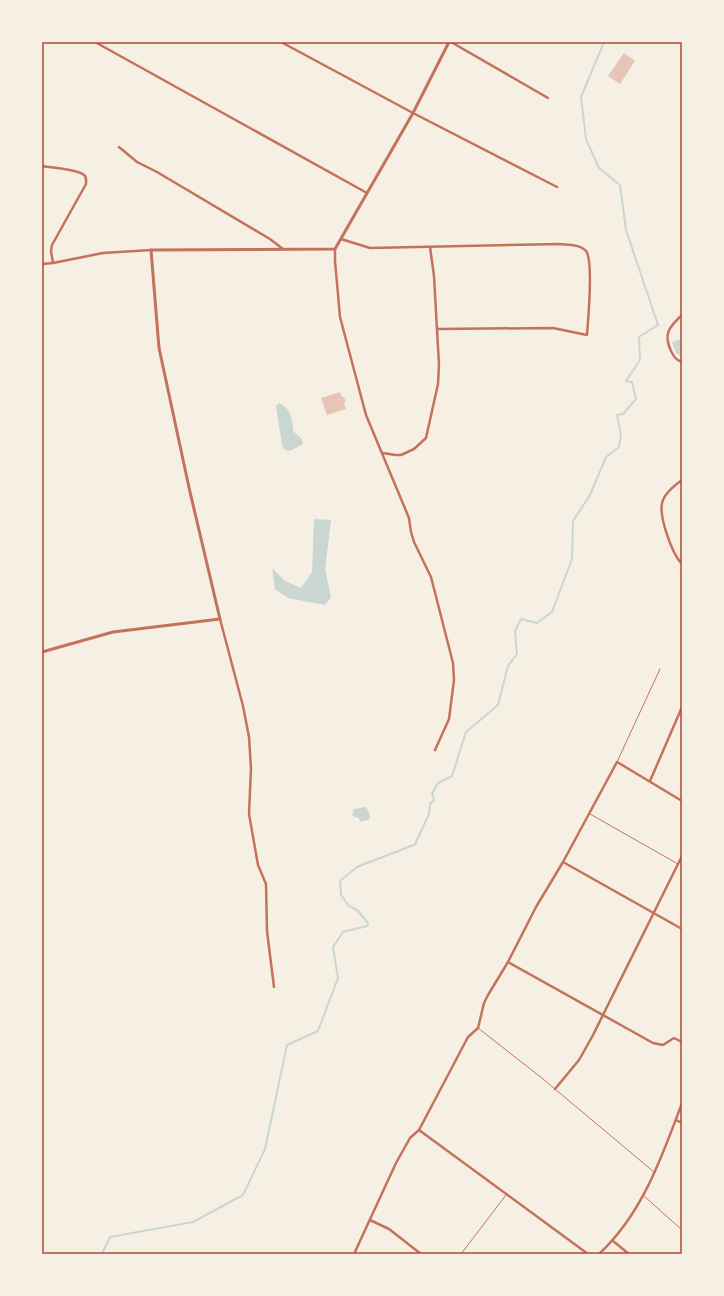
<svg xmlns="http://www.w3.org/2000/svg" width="724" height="1296" font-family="'PT Sans',sans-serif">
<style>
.water{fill:#c9d6d2}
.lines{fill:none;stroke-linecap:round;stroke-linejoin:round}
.stream{stroke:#c9d6d2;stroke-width:2}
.building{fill:#e6c5b7}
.service{stroke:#c5725c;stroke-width:1}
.minor{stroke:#c5725c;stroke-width:2.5}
.tertiary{stroke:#c5725c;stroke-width:3}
.neatline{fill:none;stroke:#b5482f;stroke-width:1.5}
</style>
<rect width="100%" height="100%" fill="#f6efe4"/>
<g class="water">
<polygon points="681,339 682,339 682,357 676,353 672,342"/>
<path d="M 279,403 C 290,407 293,420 293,431 L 302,439 L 303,444 L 290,451 L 285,450 L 282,445 L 276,406 Z"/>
<polygon points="314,519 331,520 325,569 331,597 325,605 288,598 275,589 272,568 285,581 301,588 312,572"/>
<polygon points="366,807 370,815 370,819 360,822 359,818 355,817 352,815 354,809"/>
</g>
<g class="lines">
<polyline class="stream" points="102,1254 110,1237 193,1222 243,1195 265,1149 287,1045 318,1031 338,978 333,947 343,932 367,926 368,923 357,910 349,906 341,895 340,881 357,867 416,844 416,842 429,814 430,804 434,800 432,794 438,783 452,776 466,732 498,705 508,666 517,654 515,631 521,619 537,623 552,612 572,559 573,521 590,495 606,457 619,447 621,435 617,415 623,414 636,399 632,382 626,381 640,360 639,337 658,325 626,230 620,185 599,168 586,139 581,97 604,42"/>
</g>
<g class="building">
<polygon points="624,53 635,61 620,84 608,76"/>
<polygon points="340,392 342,397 344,397 346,402 344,403 346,409 327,415 321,398"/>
</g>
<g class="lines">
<g class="service">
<polyline points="617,762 660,669"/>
<polyline points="590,814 678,864"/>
<polyline points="478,1028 543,1079 654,1172"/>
<polyline points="644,1196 682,1230"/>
<polyline points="461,1254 506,1195"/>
</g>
<g class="minor">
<polyline points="95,42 367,193"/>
<polyline points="281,42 413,113 557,187"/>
<polyline points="451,42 548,98"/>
<polyline points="119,147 137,162 157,172 270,239 283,249"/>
<path d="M 42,166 C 52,168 77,169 84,175 C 87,177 86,181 86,184 L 52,245 L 51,251 L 53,263"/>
<path d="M 341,239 L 370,248 L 559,244 C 567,245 580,244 586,251 C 594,261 588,320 587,335 L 553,328 L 437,329"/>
<polyline points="335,249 335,261 340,317 366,415 409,518 411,532 414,542 431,577 453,663 454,680 449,719 435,750"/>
<polyline points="42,264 53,263 103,253 151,250"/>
<path d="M 682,315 C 669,327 663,334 671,351 C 674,357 676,360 682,362"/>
<polyline points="383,453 395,455 401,455 414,449 426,438 438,384 439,365 434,276 430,247"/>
<path d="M 682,480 C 675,485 666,492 663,500 C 657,513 672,554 682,564"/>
<polyline points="220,619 243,706 249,737 251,768 249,814 258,865 266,884 267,931 274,987"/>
<polyline points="650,781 682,707"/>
<polyline points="563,862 682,929"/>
<polyline points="508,962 653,1043 663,1045 674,1038 682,1042"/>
<polyline points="555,1089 579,1060 592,1037 682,856"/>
<polyline points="676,1120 682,1123"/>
<polyline points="419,1130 588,1254"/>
<polyline points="370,1220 389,1229 421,1254"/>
<polyline points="613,1241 629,1254"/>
<polyline points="354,1254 396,1163 410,1138 419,1130 468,1037 478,1028 484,1003 488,995 508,962 536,907 563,862 617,762 682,801"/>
<path d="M 599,1254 C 642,1214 662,1157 682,1103"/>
</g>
<polyline class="tertiary" points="42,652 113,632 220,619 190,492 159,348 151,250 335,249 413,113 449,42"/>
</g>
<rect width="724" height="1296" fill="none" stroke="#f6efe4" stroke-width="86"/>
<rect x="43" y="43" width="638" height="1210" class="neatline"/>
</svg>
